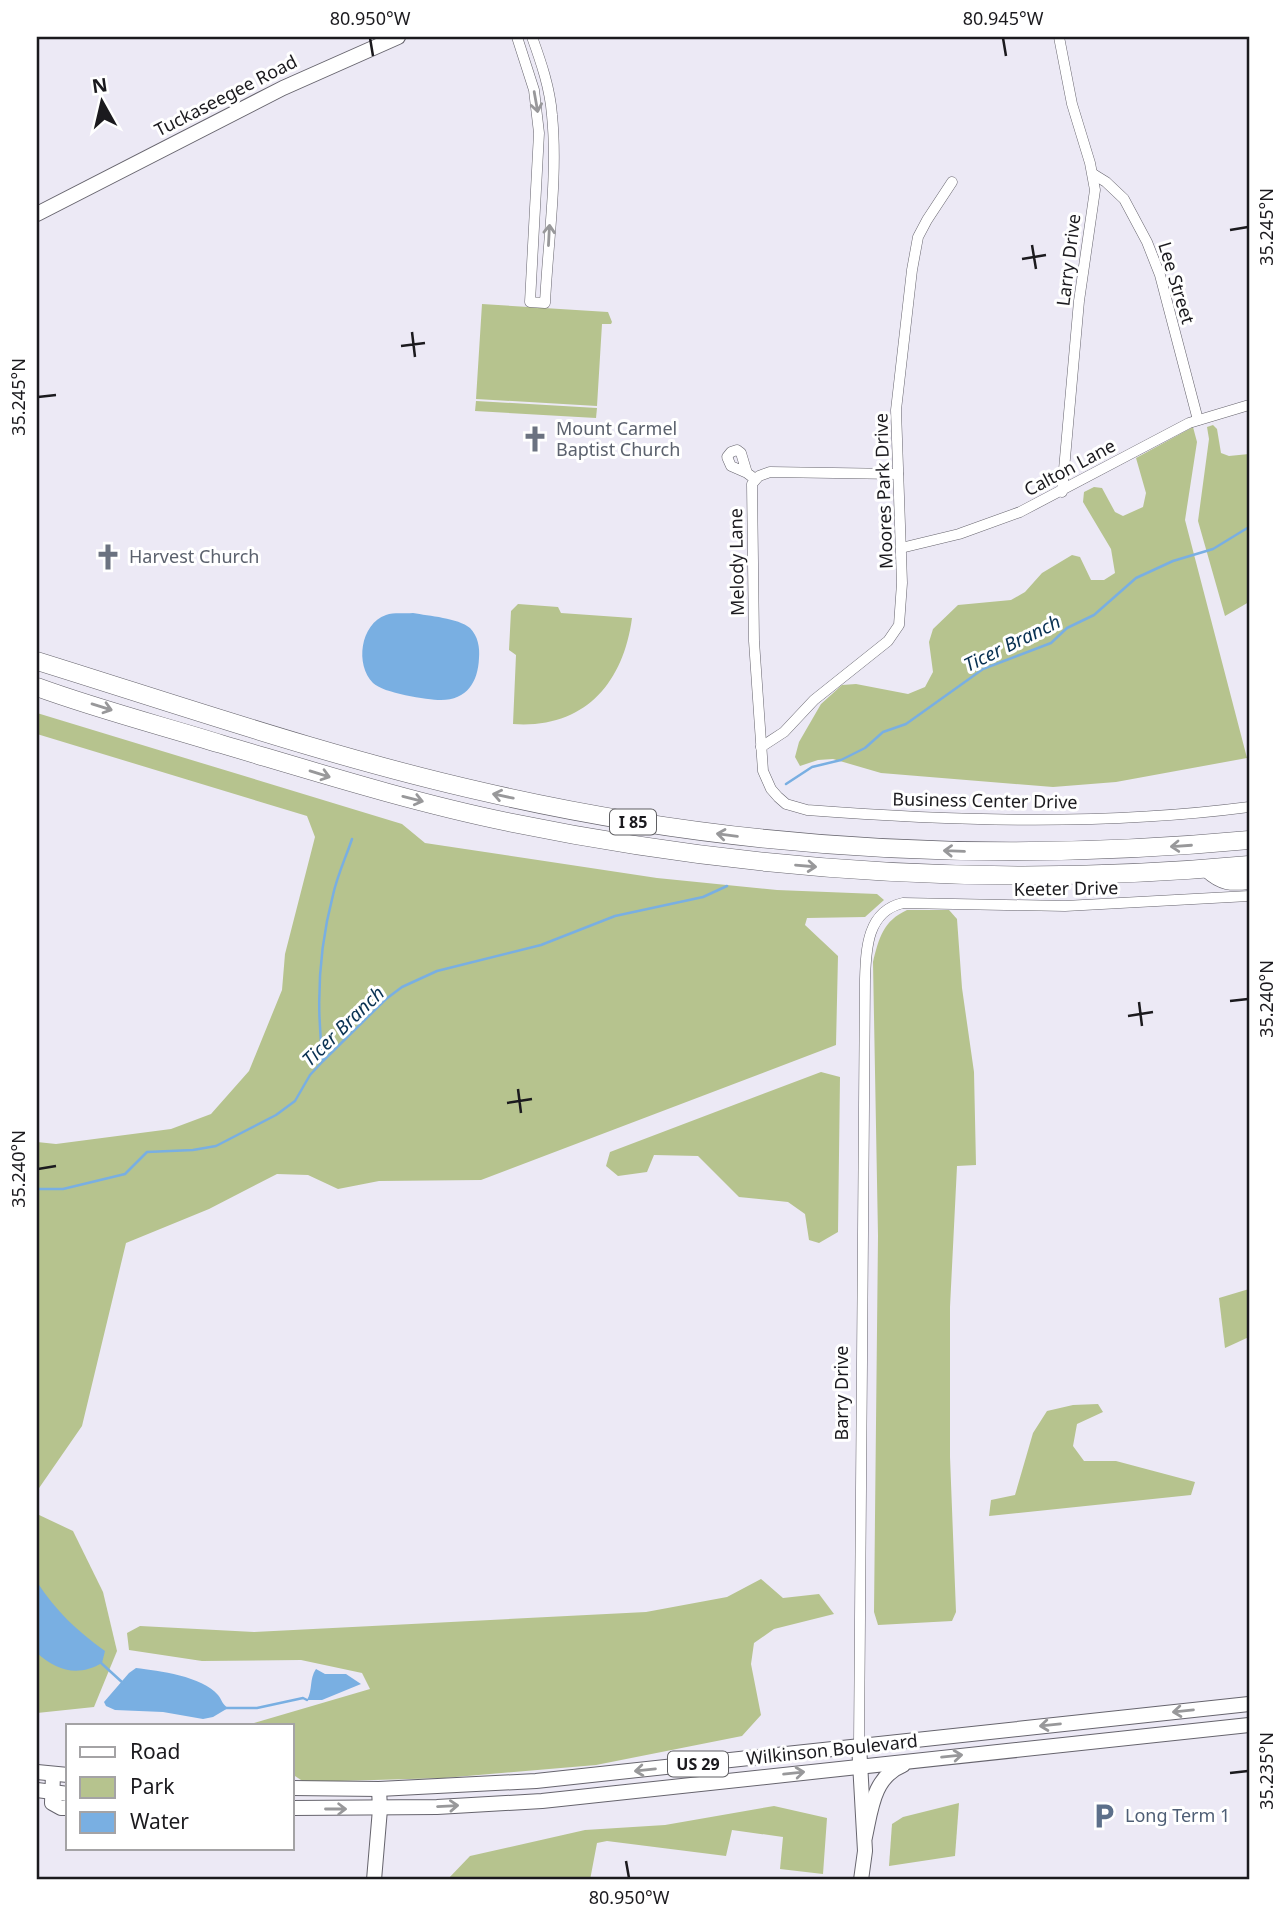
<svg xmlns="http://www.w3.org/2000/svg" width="1286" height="1917" font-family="'Noto Sans',sans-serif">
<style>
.green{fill:#b6c38e}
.water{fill:#79afe2}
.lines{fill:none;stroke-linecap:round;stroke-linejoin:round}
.stream{stroke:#79afe2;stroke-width:2.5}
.street-casing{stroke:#66646d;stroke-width:11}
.secondary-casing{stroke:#66646d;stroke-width:16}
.primary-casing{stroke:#66646d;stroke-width:16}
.highway-casing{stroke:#66646d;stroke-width:19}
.street{stroke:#fff;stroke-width:10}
.secondary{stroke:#fff;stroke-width:14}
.primary{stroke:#fff;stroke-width:14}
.highway{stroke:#fff;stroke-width:18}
.oneway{stroke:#98989a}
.ticks{fill:none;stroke:#1b1a1e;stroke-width:2.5}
.labels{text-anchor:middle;stroke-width:6;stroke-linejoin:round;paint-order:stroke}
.shield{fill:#fff;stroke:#5f5f62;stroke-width:2}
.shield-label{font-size:16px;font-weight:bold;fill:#1b1a1e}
.street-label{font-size:18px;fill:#1b1a1e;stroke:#fff}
.worship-label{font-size:18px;fill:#5b616d;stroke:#fff;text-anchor:start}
.service-label{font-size:18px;fill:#4e5e75;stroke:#fff;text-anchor:start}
.water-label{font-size:19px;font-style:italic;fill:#083152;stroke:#fff}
.neatline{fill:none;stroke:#1b1a1e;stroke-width:2.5}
.ticks-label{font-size:18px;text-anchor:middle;fill:#1b1a1e}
</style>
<rect width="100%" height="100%" fill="#ece9f5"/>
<g class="green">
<polygon points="482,304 608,312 612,322 611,324 602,324 597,406 476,399"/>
<polygon points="476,401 597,408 596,418 475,411"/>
<polygon points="1213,425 1217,429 1221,453 1229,456 1249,454 1249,602 1225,616 1198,521 1209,439 1207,427"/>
<polygon points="1193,427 1197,442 1185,520 1247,758 1116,782 1053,787 881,773 833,759 818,760 800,766 795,757 799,742 821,704 842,685 856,684 908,694 925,687 933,672 929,642 933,629 958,605 1011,600 1025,592 1042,573 1072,555 1080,557 1091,580 1104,580 1115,573 1111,549 1083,502 1084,492 1094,487 1102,488 1115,512 1123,516 1143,507 1146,493 1136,458"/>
<path d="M 518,604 L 558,607 L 561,613 L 632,618 C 623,685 583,729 513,724 L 516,655 L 509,650 L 511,611 Z"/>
<polygon points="37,713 402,824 425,843 657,878 777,890 877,894 884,900 865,917 807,918 805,925 838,956 836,1045 481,1180 379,1181 338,1189 308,1175 277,1174 209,1209 126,1243 82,1426 37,1491 37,1142 56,1144 171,1129 211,1114 249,1071 282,990 285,954 315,837 307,816 37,734"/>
<path d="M 907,910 L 949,910 L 957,919 L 962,988 L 974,1072 L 976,1165 L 957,1166 L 950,1307 L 950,1457 L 956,1612 L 952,1621 L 878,1625 L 874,1612 L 878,1236 L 873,962 C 879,938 883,921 907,910 Z"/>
<polygon points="821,1072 840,1077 838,1232 819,1243 809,1240 805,1214 788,1202 739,1197 698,1156 654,1155 647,1172 618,1176 606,1166 610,1152"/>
<polygon points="1249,1289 1249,1337 1225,1348 1219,1298"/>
<polygon points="1098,1404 1103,1412 1077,1424 1073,1446 1084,1461 1116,1461 1195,1482 1191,1495 989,1516 991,1500 1015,1495 1033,1433 1047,1411 1073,1405"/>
<polygon points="37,1514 73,1531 103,1592 117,1651 94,1707 37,1713"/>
<polygon points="761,1579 783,1598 819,1594 834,1614 774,1629 754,1643 751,1664 761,1715 742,1736 596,1765 444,1778 304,1782 292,1774 292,1726 254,1726 254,1723 370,1689 362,1673 301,1660 202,1661 129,1650 127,1633 140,1626 254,1632 646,1612 727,1597"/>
<polygon points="959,1803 955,1856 889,1866 892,1824 903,1817"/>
<polygon points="774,1806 827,1818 823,1874 780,1869 783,1837 732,1830 726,1856 607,1841 597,1843 590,1880 447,1880 470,1856 585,1830 665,1825"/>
</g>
<g class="water">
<path d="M 413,613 C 429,616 458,618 470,628 C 478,636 480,648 479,658 C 478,682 467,700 441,700 C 427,700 383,693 373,683 C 355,665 360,624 386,615 C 394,612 405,614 413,613 Z"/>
<path d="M 37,1582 C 56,1611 77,1631 105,1651 L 102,1663 C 78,1677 57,1671 37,1653 Z"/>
<path d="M 136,1668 C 159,1671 202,1676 218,1695 C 222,1700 222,1704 228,1708 L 213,1717 L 203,1719 L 163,1712 L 115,1710 L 106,1706 L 104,1702 L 129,1673 Z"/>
<path d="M 316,1669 L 325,1674 L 346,1674 L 361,1684 L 322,1700 L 307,1700 C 313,1690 309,1679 316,1669 Z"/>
</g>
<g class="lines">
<g class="stream">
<polyline points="786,784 812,767 841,760 865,748 883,732 906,724 983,669 1051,643 1067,628 1094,615 1136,578 1173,561 1213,549 1249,527"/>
<path d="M 323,1061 C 316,1006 319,948 333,895 C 337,876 346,857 352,839"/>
<polyline points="37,1189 63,1189 125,1174 147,1152 193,1150 216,1146 276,1115 295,1101 310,1075 323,1061 386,999 402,987 437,971 541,945 615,916 703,897 727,886"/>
<polyline points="100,1662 123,1683"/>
<polyline points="225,1708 257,1708 303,1698 307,1700"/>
</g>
<g class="street-casing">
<g id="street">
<path d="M 517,37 L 534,90 L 539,133 L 530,302 L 545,303 C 548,241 558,176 552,115 C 550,88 541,62 532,37"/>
<polyline points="1059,37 1072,104 1090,163 1095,190 1079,301 1062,492"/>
<polyline points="1093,174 1106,182 1124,199 1147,242 1160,275 1198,420"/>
<polyline points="747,473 741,453 737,450 731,452 727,457 731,466 747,473 755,479"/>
<path d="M 898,474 L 770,472 L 759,476 L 752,484 L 754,641 L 763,771 L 771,789 L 778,797 L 786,804 L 807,810 C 953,821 1103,826 1249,807"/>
<polyline points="901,548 959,534 1020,512 1189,423 1249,405"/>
<polyline points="761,747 784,732 814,700 888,641 899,625 902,583 896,410 912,270 918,237 927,220 952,182"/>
<path d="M 859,1745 L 865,979 C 866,949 867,911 903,903 L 1065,906 L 1249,896"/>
</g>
</g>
<g class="secondary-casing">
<g id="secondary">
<polyline points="37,214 283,88 398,37"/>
<polyline points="859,1745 865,1851 861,1880"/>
<polyline points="374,1880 380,1809 379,1789"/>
</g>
</g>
<g class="primary-casing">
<g id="primary">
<polyline points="37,1772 68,1775"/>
<polyline points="53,1774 52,1803 61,1808 68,1808"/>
<polyline points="292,1788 379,1789 536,1781 1249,1704"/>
<polyline points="37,1790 68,1794"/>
<polyline points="292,1808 437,1807 542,1801 1249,1725"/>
<path d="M 865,1837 C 871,1810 873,1777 903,1765"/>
</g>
</g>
<g class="highway-casing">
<g id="highway">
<path d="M 37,661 C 185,707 333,758 484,792 C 735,850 993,864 1249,840"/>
<path d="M 37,687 C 97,709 159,725 221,744 C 316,772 411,802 508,822 C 751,872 1002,888 1249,865"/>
<path d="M 1208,869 C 1222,882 1231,882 1249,880"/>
</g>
</g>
<use href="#street" class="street"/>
<use href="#secondary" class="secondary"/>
<use href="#primary" class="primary"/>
<use href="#highway" class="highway"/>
</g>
<defs><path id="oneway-shaft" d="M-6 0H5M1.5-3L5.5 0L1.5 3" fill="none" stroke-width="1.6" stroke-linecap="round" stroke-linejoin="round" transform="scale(1.75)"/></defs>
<g class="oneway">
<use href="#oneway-shaft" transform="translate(536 102) rotate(80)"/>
<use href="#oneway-shaft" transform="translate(549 235) rotate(-87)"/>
<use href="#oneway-shaft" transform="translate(102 707) rotate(17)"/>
<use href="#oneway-shaft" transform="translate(320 774) rotate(17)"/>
<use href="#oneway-shaft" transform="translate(503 796) rotate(-168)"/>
<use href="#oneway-shaft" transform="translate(413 799) rotate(14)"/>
<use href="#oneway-shaft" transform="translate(727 835) rotate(-173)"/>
<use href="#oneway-shaft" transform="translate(1181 846) rotate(176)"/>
<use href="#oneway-shaft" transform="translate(954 851) rotate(-178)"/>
<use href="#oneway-shaft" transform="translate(806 866) rotate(5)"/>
<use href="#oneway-shaft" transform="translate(1183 1711) rotate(174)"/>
<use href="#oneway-shaft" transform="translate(1050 1725) rotate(174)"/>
<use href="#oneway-shaft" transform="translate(952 1756) rotate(-6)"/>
<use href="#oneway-shaft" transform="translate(645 1770) rotate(174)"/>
<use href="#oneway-shaft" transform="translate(794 1773) rotate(-6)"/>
<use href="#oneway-shaft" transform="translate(448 1806) rotate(-3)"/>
<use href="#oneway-shaft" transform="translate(336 1809)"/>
</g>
<path class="ticks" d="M 370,38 L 373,56M 1003,38 L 1006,56M 1230,230 L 1248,227M 1032,245 L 1036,269M 1022,259 L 1046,255M 412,332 L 415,357M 401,346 L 425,343M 38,397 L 56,395M 1230,1001 L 1248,999M 1139,1002 L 1142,1026M 1128,1016 L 1153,1012M 518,1089 L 521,1113M 507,1103 L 532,1099M 38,1169 L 56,1166M 1230,1773 L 1248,1771M 626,1861 L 629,1878"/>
<defs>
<g id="church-bare" transform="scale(2.1)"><path d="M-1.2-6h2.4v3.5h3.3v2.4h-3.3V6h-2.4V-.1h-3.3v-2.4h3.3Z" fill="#6b7280" stroke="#fff" stroke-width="2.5" paint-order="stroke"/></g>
<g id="parking-bare" transform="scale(2.1)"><path d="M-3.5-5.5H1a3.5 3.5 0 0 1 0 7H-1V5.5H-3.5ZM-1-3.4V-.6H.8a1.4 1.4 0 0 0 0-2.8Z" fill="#5c6f8a" stroke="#fff" stroke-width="2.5" paint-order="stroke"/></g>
</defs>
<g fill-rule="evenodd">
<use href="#church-bare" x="535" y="439"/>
<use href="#church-bare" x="108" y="557"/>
<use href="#parking-bare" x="1104" y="1816"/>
</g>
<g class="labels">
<g class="shield">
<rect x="610" y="809.5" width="46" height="25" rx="5"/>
<rect x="668" y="1751.5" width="60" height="25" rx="5"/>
</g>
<g class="shield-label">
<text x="633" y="828">I 85</text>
<text x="698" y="1770">US 29</text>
</g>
<g class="street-label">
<text transform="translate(226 96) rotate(-27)" y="6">Tuckaseegee Road</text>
<text transform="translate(1069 260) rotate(-83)" y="6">Larry Drive</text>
<text transform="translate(1176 283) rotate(73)" y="6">Lee Street</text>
<text transform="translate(1070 468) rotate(-28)" y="6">Calton Lane</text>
<text transform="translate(884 491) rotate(-92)" y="6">Moores Park Drive</text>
<text transform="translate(737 562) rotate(-91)" y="6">Melody Lane</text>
<text transform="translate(985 801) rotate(1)" y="6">Business Center Drive</text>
<text transform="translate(1066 889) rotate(-1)" y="6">Keeter Drive</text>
<text transform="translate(842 1393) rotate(-90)" y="6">Barry Drive</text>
<text transform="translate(832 1750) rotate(-6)" y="6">Wilkinson Boulevard</text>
</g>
<g class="worship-label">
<text x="556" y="435">Mount Carmel<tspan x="556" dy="21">Baptist Church</tspan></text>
<text x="129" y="563">Harvest Church</text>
</g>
<g class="service-label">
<text x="1125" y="1822">Long Term 1</text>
</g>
<g class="water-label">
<text transform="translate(1012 643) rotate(-26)" y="7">Ticer Branch</text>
<text transform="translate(343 1026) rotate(-44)" y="7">Ticer Branch</text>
</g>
</g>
<rect width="1286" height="1917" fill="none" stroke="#ffffff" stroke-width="77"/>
<rect x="66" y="1724" width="228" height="126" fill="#ffffff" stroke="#a4a3a5" stroke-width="2"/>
<rect x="80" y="1747" width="35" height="10" fill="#ffffff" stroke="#a4a3a5" stroke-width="2"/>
<text x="130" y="1759" font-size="21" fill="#1b1a1e">Road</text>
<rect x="80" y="1777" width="35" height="21" fill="#b6c38e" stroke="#a4a3a5" stroke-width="2"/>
<text x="130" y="1794" font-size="21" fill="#1b1a1e">Park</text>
<rect x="80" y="1812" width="35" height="21" fill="#79afe2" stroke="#a4a3a5" stroke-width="2"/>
<text x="130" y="1829" font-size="21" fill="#1b1a1e">Water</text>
<g transform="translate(102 102) rotate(352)" stroke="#ffffff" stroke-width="5" paint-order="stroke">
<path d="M0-5L12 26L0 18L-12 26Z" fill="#1b1a1e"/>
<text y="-10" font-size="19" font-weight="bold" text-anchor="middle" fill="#1b1a1e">N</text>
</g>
<rect x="38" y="38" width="1210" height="1840" class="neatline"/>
<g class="ticks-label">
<text x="370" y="25">80.950°W</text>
<text x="1003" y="25">80.945°W</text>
<text transform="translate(1267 227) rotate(-90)" y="6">35.245°N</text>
<text transform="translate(19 397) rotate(-90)" y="6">35.245°N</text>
<text transform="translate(1267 999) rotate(-90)" y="6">35.240°N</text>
<text transform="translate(19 1169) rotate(-90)" y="6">35.240°N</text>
<text transform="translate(1267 1771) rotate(-90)" y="6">35.235°N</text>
<text x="629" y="1904">80.950°W</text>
</g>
</svg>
